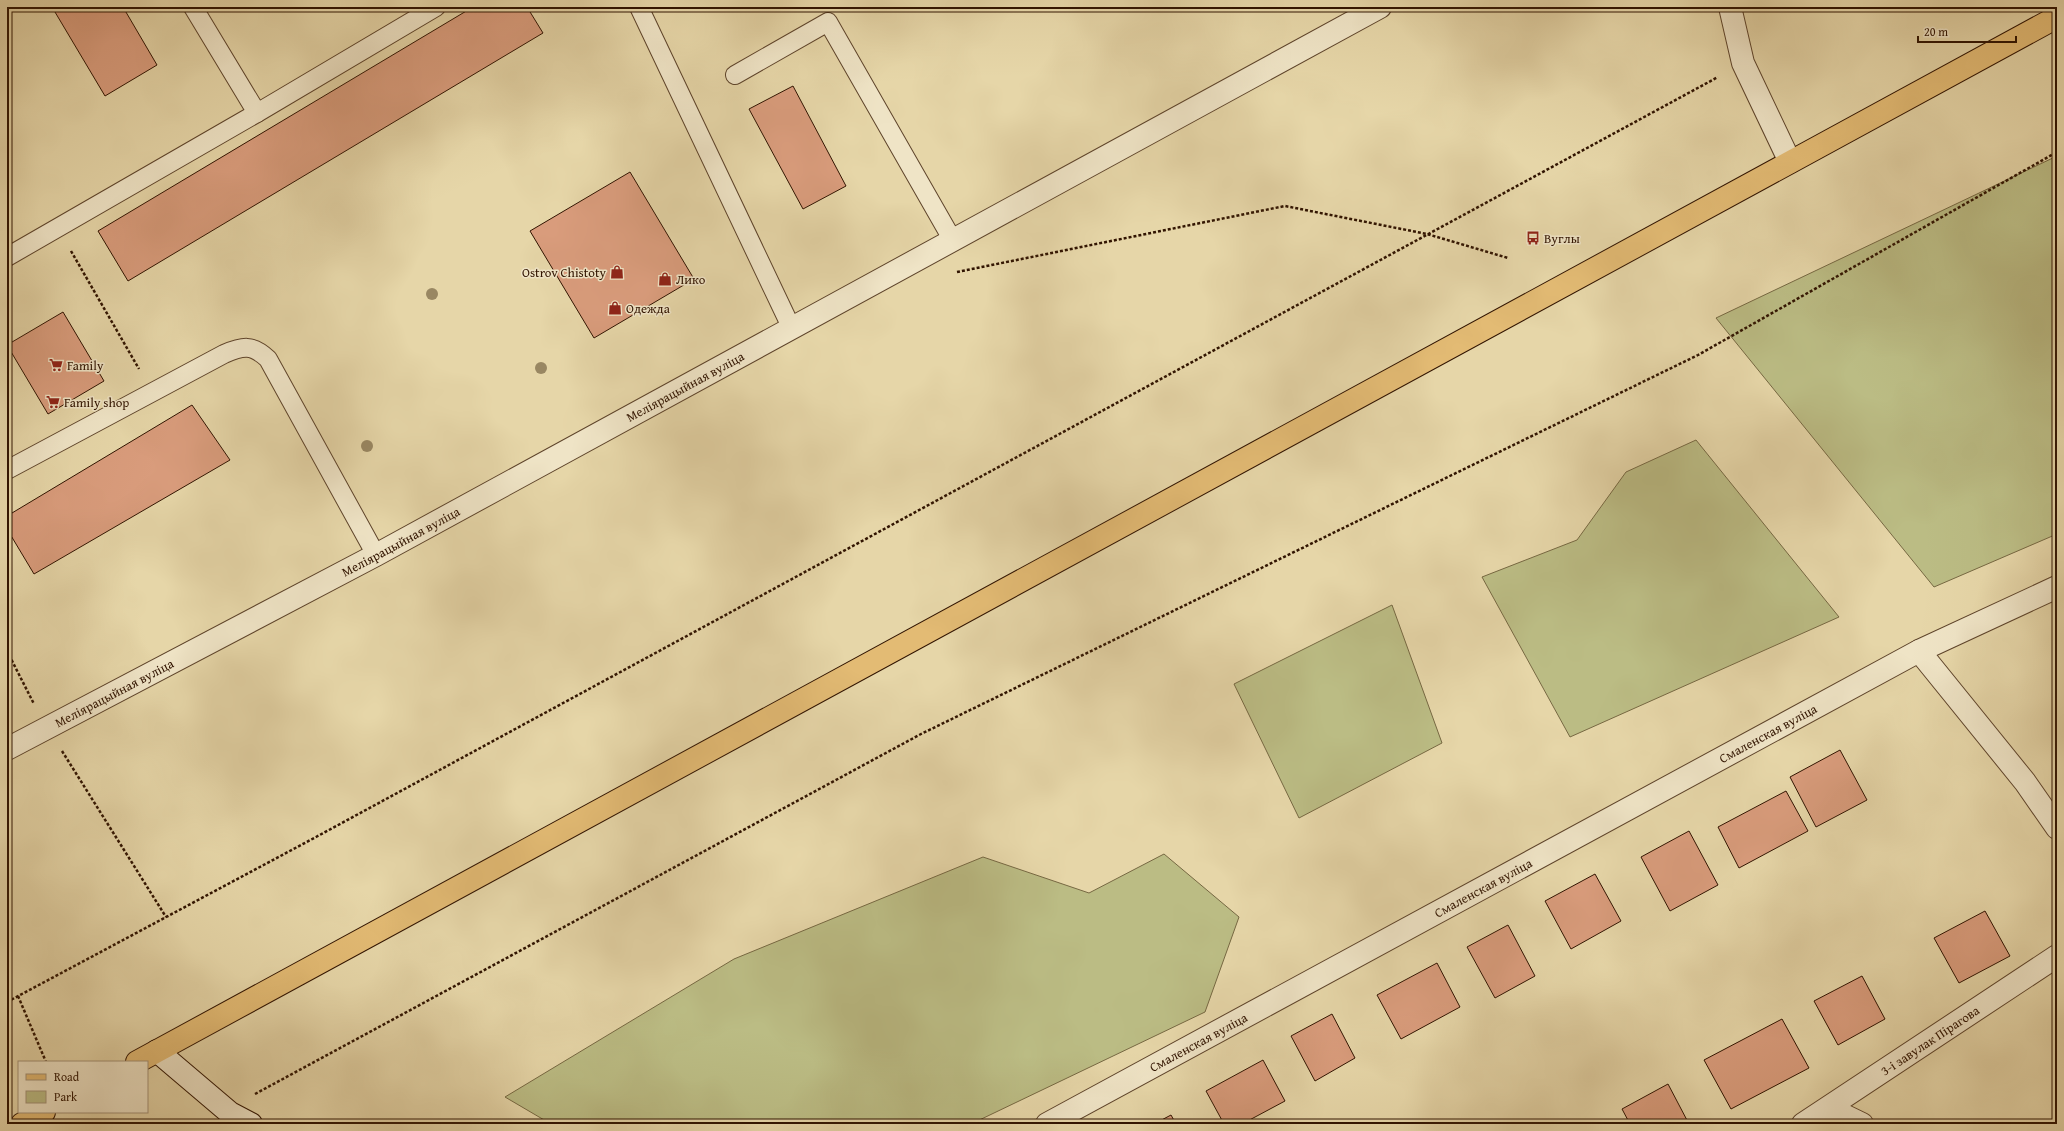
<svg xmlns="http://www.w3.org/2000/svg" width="2064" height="1131" font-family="'Gentium Book Plus',serif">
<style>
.green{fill:#bbbc84;stroke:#766842}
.building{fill:#d99c7c;stroke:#311401}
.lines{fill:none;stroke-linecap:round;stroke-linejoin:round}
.lane-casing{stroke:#5e442b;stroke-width:20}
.street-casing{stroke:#5e442b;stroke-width:24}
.secondary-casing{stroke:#311401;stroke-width:24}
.primary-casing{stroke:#311401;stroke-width:24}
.path{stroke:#311401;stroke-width:2.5;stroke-dasharray:3 2;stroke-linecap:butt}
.lane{stroke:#efe4c6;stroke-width:18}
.street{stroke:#efe4c6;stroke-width:22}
.secondary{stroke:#efe4c6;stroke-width:22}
.primary{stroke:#e3bb74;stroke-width:22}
.tree{fill:#998762}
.labels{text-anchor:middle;stroke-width:3;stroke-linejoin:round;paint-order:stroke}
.poi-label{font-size:13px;fill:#311401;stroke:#efe4c6;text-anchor:start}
.street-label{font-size:13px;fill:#311401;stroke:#efe4c6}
</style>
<rect width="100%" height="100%" fill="#e6d6a8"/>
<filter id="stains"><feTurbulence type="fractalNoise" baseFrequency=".005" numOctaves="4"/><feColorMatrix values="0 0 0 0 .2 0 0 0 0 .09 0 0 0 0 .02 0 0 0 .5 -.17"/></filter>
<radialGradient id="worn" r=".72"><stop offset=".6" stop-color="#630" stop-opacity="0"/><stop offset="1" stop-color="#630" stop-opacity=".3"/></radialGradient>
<g class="green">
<polygon points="2057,156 2057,534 1934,587 1716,318"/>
<polygon points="1696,440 1839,617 1570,737 1482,577 1577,540 1626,472"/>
<polygon points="1392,605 1442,743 1299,818 1234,684"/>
<polygon points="1164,854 1239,917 1205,1012 971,1124 551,1124 505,1097 734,959 983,857 1089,893"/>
</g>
<g class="building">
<polygon points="52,7 123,7 157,65 105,96"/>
<polygon points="473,7 527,7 543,33 128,281 98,231"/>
<polygon points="793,86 846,186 803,209 749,109"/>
<polygon points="630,172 694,279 594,338 530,231"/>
<polygon points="63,312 104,381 48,414 7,345"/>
<polygon points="192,405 230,460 34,574 7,529 7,516"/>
<polygon points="1840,750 1867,800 1816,827 1790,777"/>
<polygon points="1786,791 1808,831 1739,868 1718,827"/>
<polygon points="1689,831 1718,885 1670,911 1641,857"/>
<polygon points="1595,874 1621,921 1571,949 1545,901"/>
<polygon points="1985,911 2010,956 1959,983 1934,938"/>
<polygon points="1508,925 1535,976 1495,998 1467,947"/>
<polygon points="1437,963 1460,1007 1401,1039 1377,995"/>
<polygon points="1862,976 1885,1019 1838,1045 1814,1001"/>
<polygon points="1332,1014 1355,1058 1315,1081 1291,1036"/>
<polygon points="1782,1019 1809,1068 1731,1109 1704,1060"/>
<polygon points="1263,1060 1285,1101 1242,1124 1224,1124 1206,1091"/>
<polygon points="1668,1084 1689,1124 1630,1124 1622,1109"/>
<polygon points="1171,1115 1176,1124 1154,1124"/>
</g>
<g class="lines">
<g class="lane-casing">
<g id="lane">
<polyline points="193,7 257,113"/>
<polyline points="639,7 791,327"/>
<polyline points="735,75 828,22 952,239"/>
<polyline points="7,257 257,113 436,7"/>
<path d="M 7,470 L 224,354 C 243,346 252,344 268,359 L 376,555"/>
</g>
</g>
<g class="street-casing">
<g id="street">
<polyline points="1730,7 1743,63 1790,162"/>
<polyline points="1919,651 2025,782 2057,828"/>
<path id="s1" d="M 7,749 L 376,555 L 1380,7"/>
<polyline points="1829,1108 1862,1124"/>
<path id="s2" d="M 1047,1124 L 1919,651 L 2057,587"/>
<path id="s3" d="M 1803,1124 L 2057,956"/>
</g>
</g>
<g class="secondary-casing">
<polyline id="secondary" points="157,1051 230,1113 251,1124"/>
</g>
<g class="primary-casing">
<g id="primary">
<polyline points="137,1062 2057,17"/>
<polyline points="22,1124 44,1112"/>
</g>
</g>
<g class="path">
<polyline points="71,251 139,369"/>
<polyline points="957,272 1285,206 1427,234 1508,258"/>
<polyline points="7,651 34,704"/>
<polyline points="62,751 166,917"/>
<polyline points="18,996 46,1062"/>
<polyline points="7,1002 316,837 1718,77"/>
<polyline points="255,1094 921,734 1698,355 2057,152"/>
</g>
<use href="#lane" class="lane"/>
<use href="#street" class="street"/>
<use href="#secondary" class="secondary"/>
<use href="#primary" class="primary"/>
</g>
<g class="tree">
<circle cx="432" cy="294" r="6"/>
<circle cx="541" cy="368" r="6"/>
<circle cx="367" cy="446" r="6"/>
</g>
<defs>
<g id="bus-bare" transform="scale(1.08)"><path d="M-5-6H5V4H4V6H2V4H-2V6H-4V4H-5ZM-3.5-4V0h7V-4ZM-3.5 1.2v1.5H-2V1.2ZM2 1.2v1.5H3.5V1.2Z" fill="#8f2418" stroke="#efe4c6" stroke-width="2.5" paint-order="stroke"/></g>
<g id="shop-bare" transform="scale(1.08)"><path d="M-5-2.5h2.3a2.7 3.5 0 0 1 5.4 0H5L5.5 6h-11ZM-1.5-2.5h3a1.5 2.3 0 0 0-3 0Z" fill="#8f2418" stroke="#efe4c6" stroke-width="2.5" paint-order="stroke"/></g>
<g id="supermarket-bare" transform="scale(1.08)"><path d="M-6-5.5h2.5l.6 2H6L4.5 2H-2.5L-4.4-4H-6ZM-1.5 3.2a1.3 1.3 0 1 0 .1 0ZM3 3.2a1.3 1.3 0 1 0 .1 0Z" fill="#8f2418" stroke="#efe4c6" stroke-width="2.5" paint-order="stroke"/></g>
</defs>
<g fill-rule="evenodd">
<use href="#bus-bare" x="1533" y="238"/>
<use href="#shop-bare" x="617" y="272"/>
<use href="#shop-bare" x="665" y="279"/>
<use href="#shop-bare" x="615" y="308"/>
<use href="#supermarket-bare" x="56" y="365"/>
<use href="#supermarket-bare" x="53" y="402"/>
</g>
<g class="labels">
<g class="poi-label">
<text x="1544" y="243">Вуглы</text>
<text x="606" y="277" text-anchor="end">Ostrov Chistoty</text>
<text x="676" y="284">Лико</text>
<text x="626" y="313">Одежда</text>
<text x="67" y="370">Family</text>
<text x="64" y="407">Family shop</text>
</g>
<g class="street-label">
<text dy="5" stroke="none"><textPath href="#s1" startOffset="769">Меліярацыйная вуліца</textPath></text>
<text dy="5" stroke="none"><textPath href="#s1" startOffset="445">Меліярацыйная вуліца</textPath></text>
<text dy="5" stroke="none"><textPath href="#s1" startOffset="121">Меліярацыйная вуліца</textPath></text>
<text dy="5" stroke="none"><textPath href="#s2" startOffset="820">Смаленская вуліца</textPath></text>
<text dy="5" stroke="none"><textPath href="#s2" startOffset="496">Смаленская вуліца</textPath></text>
<text dy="5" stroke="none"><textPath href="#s3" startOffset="152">3-і завулак Пірагова</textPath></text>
<text dy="5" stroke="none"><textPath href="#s2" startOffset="172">Смаленская вуліца</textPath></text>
</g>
</g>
<rect width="2064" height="1131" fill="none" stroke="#e6d6a8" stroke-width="24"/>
<rect x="8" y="8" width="2048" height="1115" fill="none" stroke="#311401" stroke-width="2"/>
<rect x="12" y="12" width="2040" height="1107" fill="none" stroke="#311401"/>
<rect x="18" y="1061" width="130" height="52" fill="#efe4c6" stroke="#a39177"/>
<rect x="26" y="1074" width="20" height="6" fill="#e3bb74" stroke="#a39177"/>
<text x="54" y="1081" font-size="12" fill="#311401">Road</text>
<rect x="26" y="1091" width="20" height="12" fill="#bbbc84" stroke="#a39177"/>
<text x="54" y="1101" font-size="12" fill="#311401">Park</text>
<path d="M1918 36v6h98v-6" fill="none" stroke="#311401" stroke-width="2"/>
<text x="1924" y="36" font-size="12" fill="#311401" stroke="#efe4c6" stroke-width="3" paint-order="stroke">20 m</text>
<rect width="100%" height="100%" filter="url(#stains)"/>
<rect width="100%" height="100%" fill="url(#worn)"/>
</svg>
